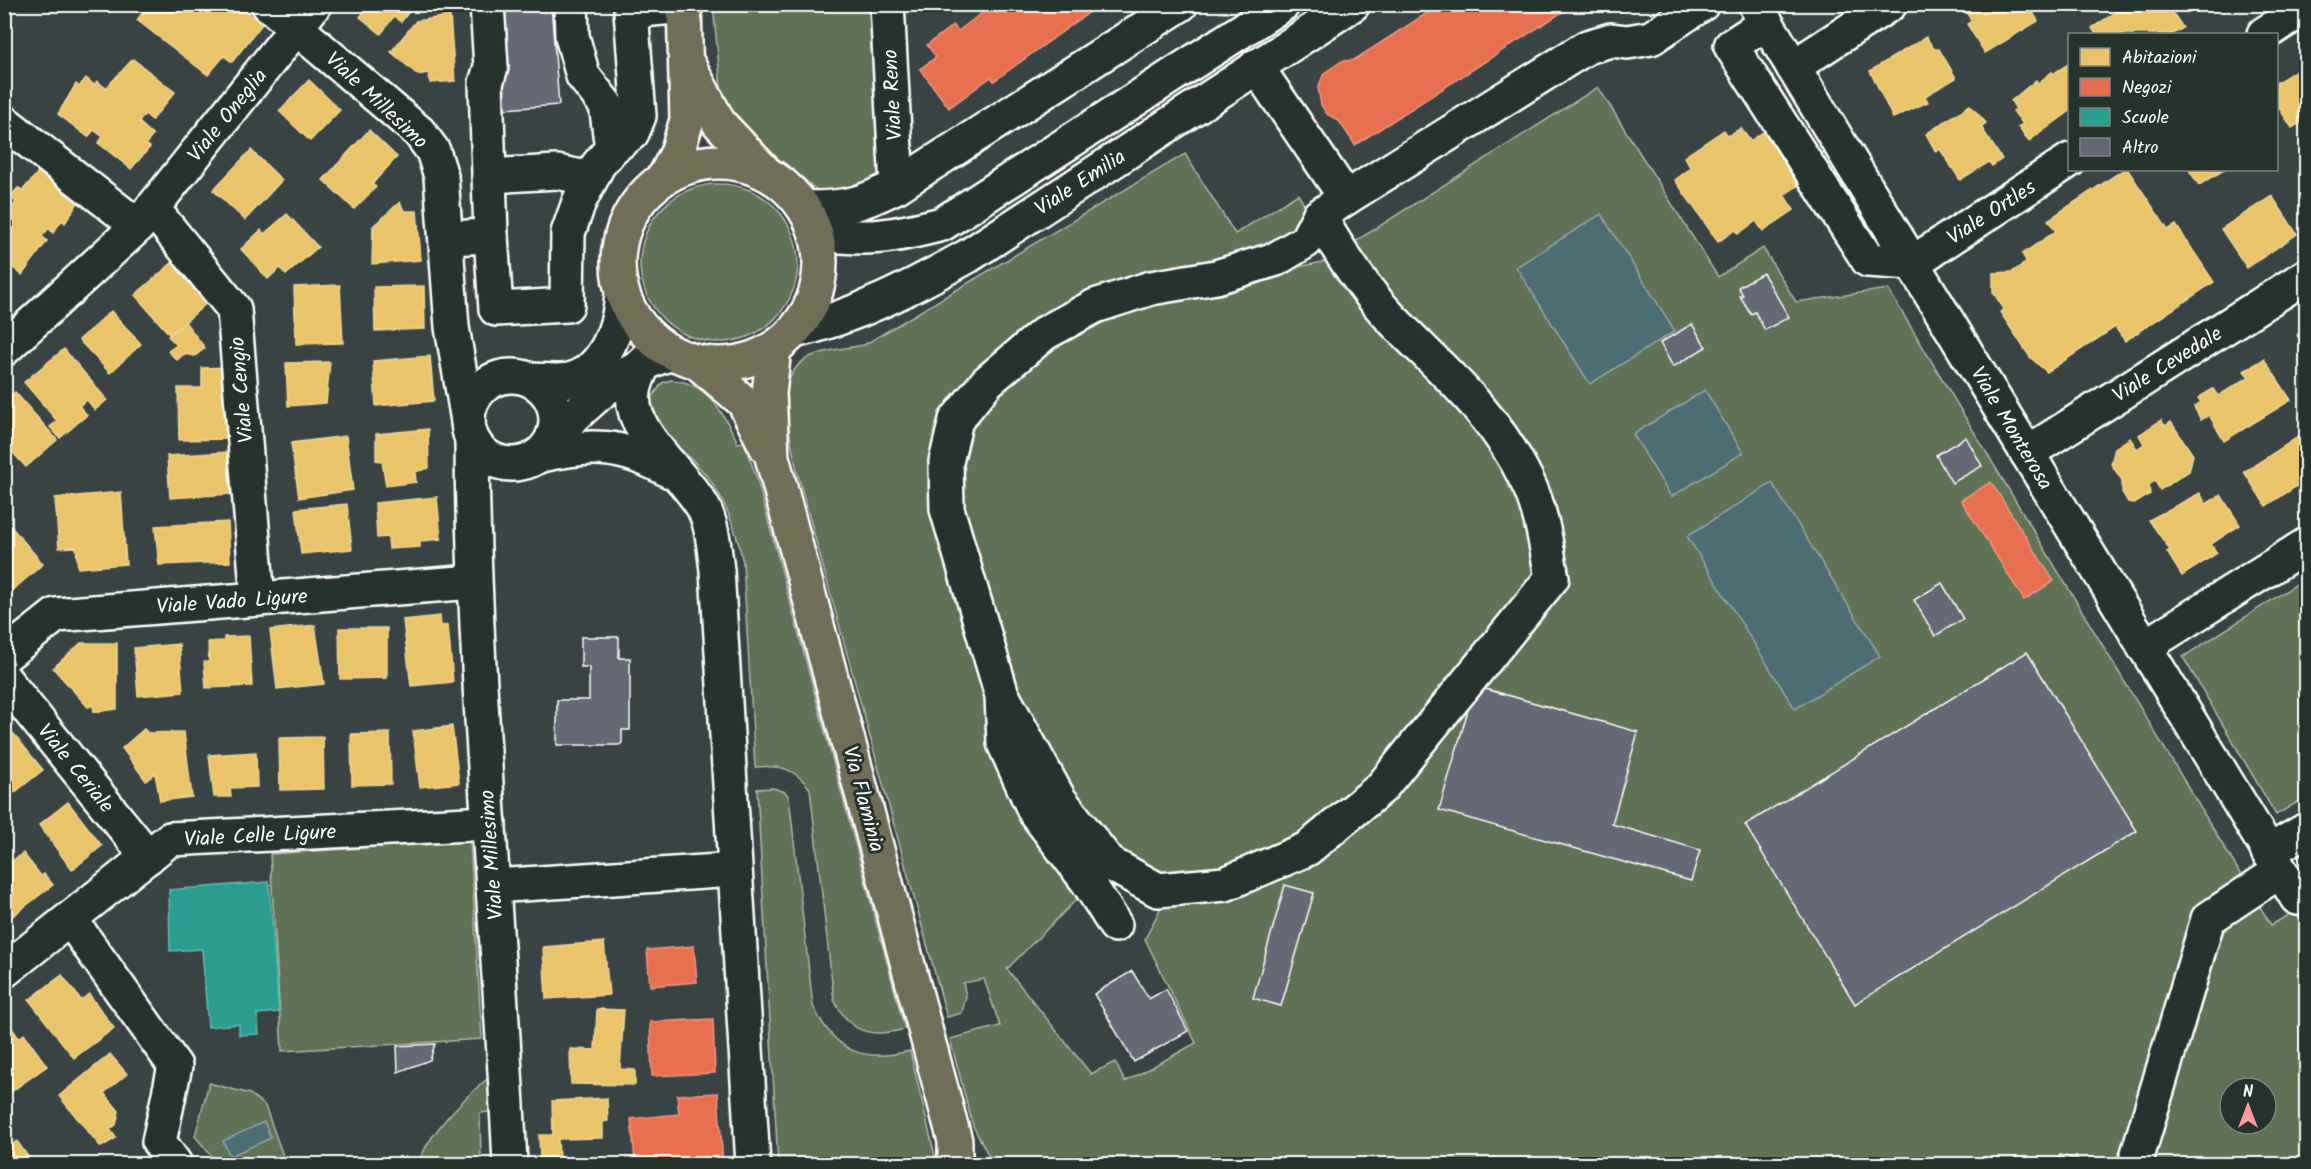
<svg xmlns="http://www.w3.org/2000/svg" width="2311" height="1169" font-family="Kalam,sans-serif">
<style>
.green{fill:#617254;stroke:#b0b8aa;stroke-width:1.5;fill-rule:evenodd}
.water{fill:#4c6d73;stroke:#94a7ab;stroke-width:1.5}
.homes{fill:#e9c46a;stroke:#f0d697;stroke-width:1.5}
.shops{fill:#e76f51;stroke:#ee9a85;stroke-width:1.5}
.schools{fill:#2a9d8f;stroke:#6abab1;stroke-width:1.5}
.building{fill:#656875;stroke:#fff;stroke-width:1.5}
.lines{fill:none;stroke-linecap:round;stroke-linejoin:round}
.minor-casing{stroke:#fff;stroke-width:38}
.major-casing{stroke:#fff;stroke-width:38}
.minor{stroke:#26332d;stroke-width:33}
.major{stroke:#716e59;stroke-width:33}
.labels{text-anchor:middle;stroke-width:6;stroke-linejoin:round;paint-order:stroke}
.street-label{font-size:21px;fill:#fff;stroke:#26332d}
</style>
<rect width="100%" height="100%" fill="#394343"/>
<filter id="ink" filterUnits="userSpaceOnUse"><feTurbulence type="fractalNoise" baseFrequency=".0167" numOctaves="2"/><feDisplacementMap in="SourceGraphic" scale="12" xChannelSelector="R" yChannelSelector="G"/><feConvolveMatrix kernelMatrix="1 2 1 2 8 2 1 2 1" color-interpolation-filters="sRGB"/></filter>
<g filter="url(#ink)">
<g class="green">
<polygon points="713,5 870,5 881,178 844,198 816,189 742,129 722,99"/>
<path d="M 1598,87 L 1718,277 L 1763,248 L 1796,302 L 1888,289 L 2271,925 L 2306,905 L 2306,1164 L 993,1164 L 973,1126 L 950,1039 L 1000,1026 L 984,979 L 963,983 L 966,996 L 962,1013 L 947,1017 L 797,472 C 791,434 767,368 818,354 C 833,349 849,348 864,345 L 1185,154 L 1235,234 L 1298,194 L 1312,218 C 1282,235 1254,255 1221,266 C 1184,278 1144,280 1107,294 C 1038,321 941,389 937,471 C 933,526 961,578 976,629 C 982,648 988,669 991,688 C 994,713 993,738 1001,762 C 1016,804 1055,858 1084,892 L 1007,969 L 1091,1074 L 1115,1062 L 1125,1082 L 1196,1043 L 1145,939 L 1165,899 L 1137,891 L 1105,869 L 1094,880 L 1043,814 L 1009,737 L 1005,683 L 997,648 L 958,523 L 954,499 L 956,447 L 966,420 L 1030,355 L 1071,327 L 1120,306 L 1169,292 L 1323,262 ZM 2230,1088 L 2266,1088 L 2266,1124 L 2230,1124 Z"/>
<circle cx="719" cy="263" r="79"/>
<path d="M 671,380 C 708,382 723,413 738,443 L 744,442 L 757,479 L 905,1029 C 870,1038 851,1034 834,1000 L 810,789 C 795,768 780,765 755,767 L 743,562 C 731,503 708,465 657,432 L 661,426 L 651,416 L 649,402 L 662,383 Z"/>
<polygon points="2306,578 2306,797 2276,815 2183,657"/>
<path d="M 773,788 L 785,792 L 789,797 L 813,1006 C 835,1051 861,1063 910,1051 L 937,1164 L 778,1164 L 757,789 Z"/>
<polygon points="470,841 482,1039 282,1051 270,854"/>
<path d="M 487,1079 L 497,1084 L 498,1111 L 480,1113 L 481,1164 L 418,1164 C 429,1133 462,1100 487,1079 Z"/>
<polygon points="209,1083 250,1094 265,1106 286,1164 218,1164 195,1136"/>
</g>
<g class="water">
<polygon points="1601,214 1675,331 1590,384 1516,267"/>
<polygon points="1705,390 1743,453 1671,497 1633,434"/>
<polygon points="1772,483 1880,656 1795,709 1687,536"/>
<polygon points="264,1122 271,1138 230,1156 223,1141"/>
</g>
<g class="homes">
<polygon points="149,4 237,4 262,24 232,62 224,56 208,75 137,20"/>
<polygon points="370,4 415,4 401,22 394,16 381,34 360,17"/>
<polygon points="1970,4 2028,4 2038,21 1985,53 1967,24 1972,21 1963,8"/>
<polygon points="2128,4 2167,4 2183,28 2173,34 2096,34 2092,28"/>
<polygon points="450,16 455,81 430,83 428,73 418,75 391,52 416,21"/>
<polygon points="1926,37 1934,49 1939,49 1956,78 1925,96 1928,102 1893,118 1870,71"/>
<polygon points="133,59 175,92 152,120 145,114 139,122 153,135 146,144 150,147 131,169 98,143 103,137 94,130 88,137 58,114 76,84 79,87 86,78 94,85 97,81 106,88"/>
<polygon points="2070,63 2070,111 2029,141 2018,127 2023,124 2013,111 2016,109 2011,101 2036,80 2038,83 2052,72 2053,74"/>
<polygon points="2306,64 2306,119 2292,128 2276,103 2276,83"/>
<polygon points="309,80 340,110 310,141 279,111"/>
<polygon points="1970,105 1986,123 1981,127 2002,159 1992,166 1989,162 1960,180 1940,149 1936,152 1926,134"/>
<polygon points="1741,128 1750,141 1769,128 1805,181 1784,195 1794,210 1763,231 1756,221 1738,234 1735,230 1718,242 1675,180 1691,168 1684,157 1724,130 1728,136"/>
<polygon points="369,130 397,157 372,184 376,187 354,209 323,180"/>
<polygon points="251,150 282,180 245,220 213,190"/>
<polygon points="40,170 79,201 65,223 62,220 53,233 49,228 42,236 47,241 22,275 4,261 4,205 11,209 16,202 10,197 18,188 23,190"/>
<polygon points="2123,170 2128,170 2168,230 2176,225 2214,282 2125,341 2115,327 2047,372 2030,357 2000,312 2004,309 1993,292 1993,273 2012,272 2027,262 2022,254 2056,231 2048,220"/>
<polygon points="2189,170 2224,170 2199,185"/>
<polygon points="2272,196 2297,234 2247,268 2221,229"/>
<polygon points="400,202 404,211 417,211 421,260 372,264 373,226"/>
<polygon points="287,214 318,247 286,275 280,268 268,279 241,249 261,230 264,234"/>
<polygon points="173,262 208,302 170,335 135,295"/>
<polygon points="340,285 343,343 296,344 294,287"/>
<polygon points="424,286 425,329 375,331 374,287"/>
<polygon points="111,311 141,344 110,373 79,340"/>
<polygon points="185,322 205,348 195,356 184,354 177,360 168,351 177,345 168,336"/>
<polygon points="2306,329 2306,357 2302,349 2305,347 2297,335"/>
<polygon points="64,349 107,400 95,410 87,400 79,406 87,415 60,438 50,427 57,421 24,382"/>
<polygon points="430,356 434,401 376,406 373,361"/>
<polygon points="2264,359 2291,400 2224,441 2209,415 2201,420 2194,407 2201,402 2198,398 2213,389 2218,396 2249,377 2244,371"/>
<polygon points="330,362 326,403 288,406 286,363"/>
<polygon points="227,367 229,439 179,440 178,388 202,388 202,368"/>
<polygon points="15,392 57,440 26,467 4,443 4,401"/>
<polygon points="2161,420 2165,426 2171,422 2193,455 2189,471 2160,490 2155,481 2149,485 2150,494 2136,503 2128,502 2122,492 2122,480 2111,464 2115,448 2130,438 2137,449 2144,444 2139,435"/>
<polygon points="428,429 429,468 415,472 416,482 386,486 382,461 376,460 376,434"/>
<polygon points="2306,432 2306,480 2266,506 2244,472"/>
<polygon points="346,436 353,490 299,498 291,443"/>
<polygon points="228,452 231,494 170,498 167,456"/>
<polygon points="121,492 126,564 78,568 76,547 59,548 55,498"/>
<polygon points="2200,493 2206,504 2221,495 2240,525 2211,544 2217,553 2182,576 2167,552 2170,550 2149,520"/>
<polygon points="437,497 441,539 420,541 420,547 389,549 388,537 377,538 375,503"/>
<polygon points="347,504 352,549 301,554 296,509"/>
<polygon points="228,522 230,562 159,565 155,526"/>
<polygon points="8,523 43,564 7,595 4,591 4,526"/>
<polygon points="440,616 441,626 448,625 453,682 411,686 403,620"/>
<polygon points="315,625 324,684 277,689 270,630"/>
<polygon points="339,628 387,628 387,678 340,679"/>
<polygon points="249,636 252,686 206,688 204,662 209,662 208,642 224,641 224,637"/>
<polygon points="81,643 117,643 117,709 94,712 93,705 88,707 53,668"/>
<polygon points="179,644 183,692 138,696 134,648"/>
<polygon points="4,722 43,770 9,797 4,792"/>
<polygon points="452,726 459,783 420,787 413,731"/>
<polygon points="144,729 148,733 184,732 192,797 160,801 155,773 146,781 122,748"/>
<polygon points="390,733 391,784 352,785 351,734"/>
<polygon points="323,737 324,789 280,790 279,738"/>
<polygon points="256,752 257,787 230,788 231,797 214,797 209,755"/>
<polygon points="68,802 102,846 72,870 39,825"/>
<polygon points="23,853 41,876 44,874 53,885 10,918 4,910 4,867"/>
<polygon points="604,942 609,995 546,999 543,947"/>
<polygon points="62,975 81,1000 89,994 114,1028 74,1058 29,1000"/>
<polygon points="597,1009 624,1010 620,1069 635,1070 635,1085 571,1084 570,1049 595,1050"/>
<polygon points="6,1020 19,1038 24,1034 47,1066 8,1094 4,1088"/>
<polygon points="110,1054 127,1074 104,1093 119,1111 116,1125 110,1129 116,1138 101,1147 59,1096"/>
<polygon points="607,1098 608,1121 603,1122 603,1138 558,1139 559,1157 540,1158 539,1135 553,1135 552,1101"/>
<polygon points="17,1141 33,1164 4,1164 4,1151"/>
</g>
<g class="shops">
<polygon points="994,4 1086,4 1091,11 994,81 991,77 949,108 920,69 936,57 927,45 953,25 958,31"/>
<polygon points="1441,4 1575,4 1355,145 1339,121 1327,114 1321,105 1318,88 1324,73 1342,61 1354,60"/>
<polygon points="1991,482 2054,581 2024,600 1961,500"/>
<polygon points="694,946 697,982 650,986 647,950"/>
<polygon points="713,1019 715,1073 652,1076 650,1022"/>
<polygon points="718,1093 723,1164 650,1164 649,1160 635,1161 631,1119 679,1114 677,1095"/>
</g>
<polygon class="schools" points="269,882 279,1012 257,1014 259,1034 239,1035 239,1024 208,1027 202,949 170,951 169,890"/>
<g class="building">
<polygon points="496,4 551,4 559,105 504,109"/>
<polygon points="1763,273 1789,317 1765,330 1755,312 1751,314 1740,296 1743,295 1738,287"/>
<polygon points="1692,324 1706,347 1673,367 1660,343"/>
<polygon points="1966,437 1982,466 1952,483 1936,455"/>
<polygon points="1942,583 1963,619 1935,636 1914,600"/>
<polygon points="581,637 619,637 619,658 630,658 630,730 622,730 622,743 619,745 557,745 557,700 589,700 589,667 581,667"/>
<polygon points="2027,652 2137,831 1855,1004 1745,825"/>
<polygon points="1475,686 1638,732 1612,824 1700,850 1691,881 1439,810"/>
<polygon points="1285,885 1314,893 1281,1006 1253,998"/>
<polygon points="1132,971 1149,999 1166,989 1188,1031 1134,1062 1094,994"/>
<polygon points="435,1044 430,1060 398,1072 397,1046"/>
<polygon points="2060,1155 2094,1164 2057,1164"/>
</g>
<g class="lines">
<g class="minor-casing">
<g id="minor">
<polyline points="268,4 419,132 433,151 441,176 452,327 468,421"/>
<polyline points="487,4 491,67 486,83 491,236"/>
<polyline points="571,4 572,36 583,76 606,105 612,148"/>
<polyline points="887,4 897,186"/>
<polyline points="1755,4 2297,898 2306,892"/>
<polyline points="1766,23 1731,46 1868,260 1912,263 2070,160"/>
<polyline points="2264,34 2306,7"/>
<polyline points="1793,67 1890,4"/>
<polyline points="4,122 138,226"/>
<polyline points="489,176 557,172 591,179"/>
<polyline points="1346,198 1587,47 1611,40 1627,42 1651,38 1702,4"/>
<polyline points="152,208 234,309 258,599"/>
<path d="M 805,208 C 847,208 859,205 897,186 L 1181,4"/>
<path d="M 816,233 C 867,241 892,237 942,224 L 1283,4"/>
<polyline points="446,238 491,236 496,309 567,305 568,233 579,202 598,165 612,148 632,133 639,116 631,11 684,6"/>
<path d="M 794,331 C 856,317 912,287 968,256 L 1353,4"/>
<polyline points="4,349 138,226 315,4"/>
<path d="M 645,361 C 641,371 635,381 634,392 C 627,431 684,474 703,507 C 713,526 714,549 717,570 L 753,1164"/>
<circle cx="512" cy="420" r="44"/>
<path d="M 531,380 C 543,380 561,383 573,379 C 606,368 620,325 622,294"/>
<path d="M 553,436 C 593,399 619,369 672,353"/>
<path d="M 472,440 C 473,682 499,923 510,1164"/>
<polyline points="2027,453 2306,276"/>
<path d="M 537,456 C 590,443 622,444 670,471"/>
<polyline points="2144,647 2306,545"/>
<polyline points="4,656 56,615 473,582"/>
<polyline points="4,679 148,857"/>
<path d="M 1002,695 L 1059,799 L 1109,863 L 1158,890 L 1225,884 L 1307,849 L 1381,788 L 1552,578 C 1546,545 1542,511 1527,481 C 1493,410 1442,371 1390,317 C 1363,288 1339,251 1319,216 L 1346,198 L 1256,66"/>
<polyline points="2268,852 2306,830"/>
<polyline points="493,886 734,870"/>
<polyline points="70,919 175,1066 159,1142 175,1164"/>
<polyline points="1115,925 1088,882 1035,812 1004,743 1002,695 947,509 946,462 956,420 987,382 1045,333 1095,306 1151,288 1216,277 1276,259 1306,241 1319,216"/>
<polyline points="4,971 170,839 489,823"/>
<polyline points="2135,1164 2208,919 2280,871"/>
</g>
</g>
<g class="major-casing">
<g id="major">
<polyline points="689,66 719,123 766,173"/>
<circle cx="719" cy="263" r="101"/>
<polyline points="664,178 677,153 687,120 684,4"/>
<polyline points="774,349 769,393 772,457 955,1141 955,1164"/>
<polyline points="697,362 744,402 767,448"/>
</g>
</g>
<use href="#minor" class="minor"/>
<use href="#major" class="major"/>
</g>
</g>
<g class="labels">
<g class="street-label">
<text transform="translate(892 95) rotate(-93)" y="7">Viale Reno</text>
<text transform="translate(377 100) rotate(43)" y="7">Viale Millesimo</text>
<text transform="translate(227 115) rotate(-51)" y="7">Viale Oneglia</text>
<text transform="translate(1080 182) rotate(-33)" y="7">Viale Emilia</text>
<text transform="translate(1991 212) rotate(-33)" y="7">Viale Ortles</text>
<text transform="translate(2167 364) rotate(-32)" y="7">Viale Cevedale</text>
<text transform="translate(241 390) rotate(-95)" y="7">Viale Cengio</text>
<text transform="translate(2012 428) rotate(59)" y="7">Viale Monterosa</text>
<text transform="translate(232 601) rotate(-4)" y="7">Viale Vado Ligure</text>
<text transform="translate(76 768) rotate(51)" y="7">Viale Ceriale</text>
<text transform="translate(864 799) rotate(75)" y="7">Via Flaminia</text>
<text transform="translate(260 835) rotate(-3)" y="7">Viale Celle Ligure</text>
<text transform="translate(491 855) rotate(-94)" y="7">Viale Millesimo</text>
</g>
</g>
<rect width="2311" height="1169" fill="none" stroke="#26332d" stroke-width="24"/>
<rect x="12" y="12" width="2287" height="1145" fill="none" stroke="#fff" stroke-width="2" filter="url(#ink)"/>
<rect x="2068" y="33" width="210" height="138" fill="#26332d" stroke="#7d8581" stroke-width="1.5"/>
<rect x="2080" y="48" width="30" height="18" fill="#e9c46a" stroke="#7d8581" stroke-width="1.5"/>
<text x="2122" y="63" font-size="18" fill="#ffffff">Abitazioni</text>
<rect x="2080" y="78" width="30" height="18" fill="#e76f51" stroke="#7d8581" stroke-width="1.5"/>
<text x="2122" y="93" font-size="18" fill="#ffffff">Negozi</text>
<rect x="2080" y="108" width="30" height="18" fill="#2a9d8f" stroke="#7d8581" stroke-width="1.5"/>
<text x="2122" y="123" font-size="18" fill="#ffffff">Scuole</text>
<rect x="2080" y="138" width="30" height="18" fill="#656875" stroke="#7d8581" stroke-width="1.5"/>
<text x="2122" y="153" font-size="18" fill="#ffffff">Altro</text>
<g transform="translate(2248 1106)"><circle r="28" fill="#26332d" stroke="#7d8581" stroke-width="1.5"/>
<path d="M0-4.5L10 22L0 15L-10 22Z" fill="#ff9aa2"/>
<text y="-9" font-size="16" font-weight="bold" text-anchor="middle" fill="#ffffff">N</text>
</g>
</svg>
